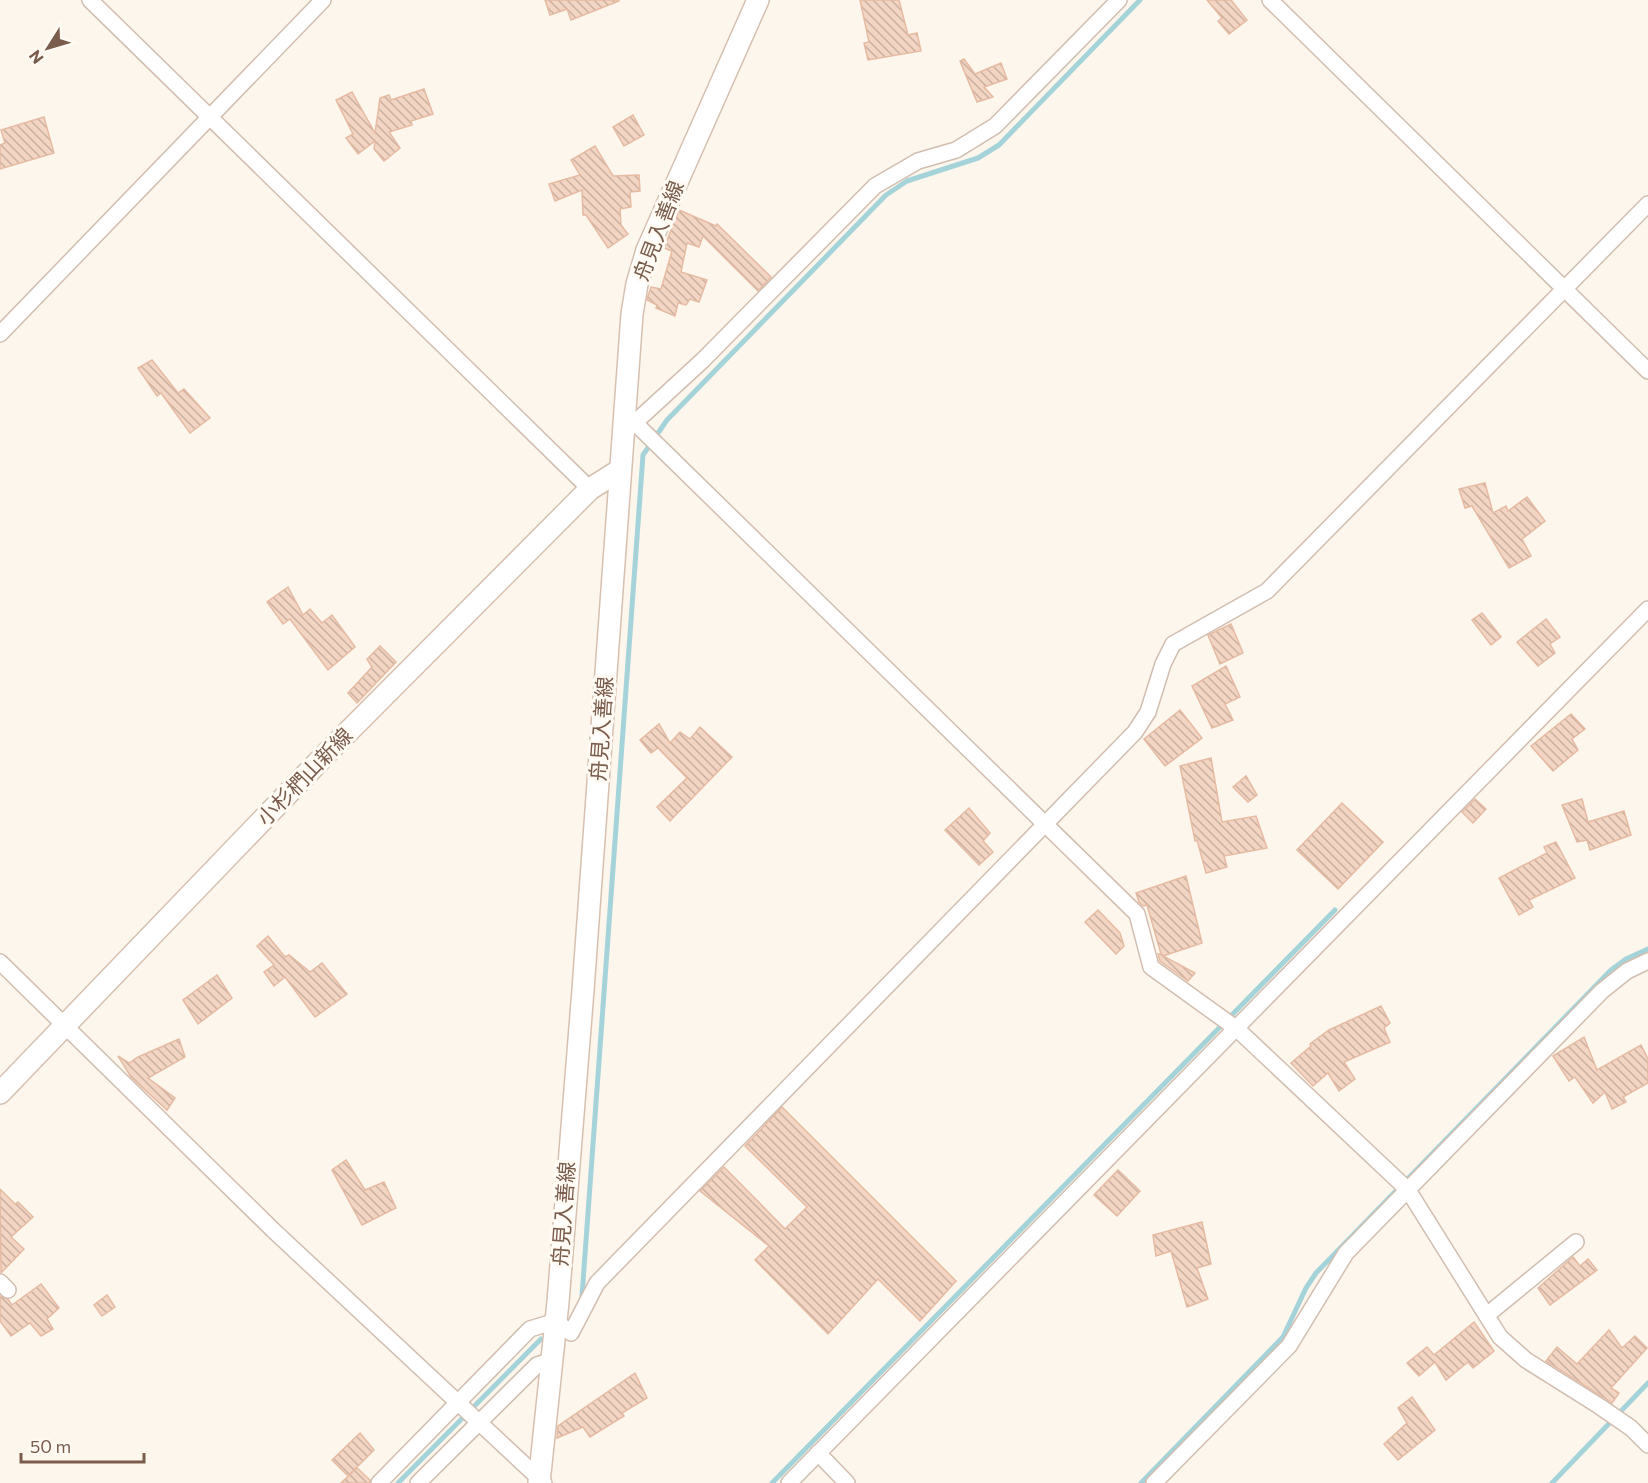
<svg xmlns="http://www.w3.org/2000/svg" width="1648" height="1483" font-family="Commissioner,'Noto Sans JP',sans-serif">
<style>
.lines{fill:none;stroke-linecap:round;stroke-linejoin:round}
.stream{stroke:#a5d3da;stroke-width:5}
.building{fill:url(#building-back-hatch);stroke:#e6bba3;stroke-width:1.5}
.minor-casing{stroke:#d1beb0;stroke-width:18}
.secondary-casing{stroke:#d6c0b0;stroke-width:24}
.minor{stroke:#fff;stroke-width:15}
.secondary{stroke:#fff;stroke-width:21}
.labels{text-anchor:middle;stroke-width:6;stroke-linejoin:round;paint-order:stroke}
.street-label{font-size:21px;fill:#7a5c4d;stroke:#fffaf3}
</style>
<defs>
<pattern id="building-back-hatch" width="6" height="6" patternUnits="userSpaceOnUse" patternTransform="scale(1.5)"><rect width="6" height="6" fill="#f3d5c3"/><path d="M-1 5l2 2M0 0l6 6M5-1l2 2" fill="none" stroke="#cab0a1"/></pattern>
</defs>
<rect width="100%" height="100%" fill="#fdf6ec"/>
<g class="lines">
<g class="stream">
<polyline points="582,1296 643,455 667,420 886,195 907,181 978,158 999,145 1140,0"/>
<polyline points="398,1483 541,1339"/>
<polyline points="772,1483 1335,910"/>
<polyline points="1141,1483 1283,1337 1306,1288 1316,1273 1611,970 1626,959 1648,949"/>
<polyline points="1552,1483 1648,1383"/>
</g>
</g>
<g class="building">
<polygon points="545,0 619,0 619,1 571,20 567,9 550,15"/>
<polygon points="860,0 899,0 908,35 917,33 921,51 868,60 864,43 869,42"/>
<polygon points="1207,0 1231,0 1247,20 1229,34 1218,21 1222,18"/>
<polygon points="964,59 975,74 1001,63 1007,79 984,87 993,97 977,102 960,61"/>
<polygon points="424,89 433,114 411,121 412,125 389,132 400,148 384,161 374,149 375,141 358,154 346,138 353,134 336,100 352,92 375,133 380,98 389,95 391,100"/>
<polygon points="633,115 644,135 624,146 613,127"/>
<polygon points="44,117 54,153 0,169 0,145 5,143 1,130"/>
<polygon points="595,146 613,176 639,175 640,191 630,192 631,207 620,209 621,225 628,234 608,248 586,215 583,215 582,190 555,201 549,184 580,175 571,160"/>
<polygon points="679,210 716,226 717,224 771,277 758,291 703,236 699,247 687,243 681,272 707,280 699,302 690,299 686,305 678,303 675,316 656,308 657,305 647,300 648,296 651,287 661,289 672,251 664,248"/>
<polygon points="152,360 178,393 184,389 210,418 190,433 161,393 157,396 138,368"/>
<polygon points="1485,483 1493,513 1506,506 1508,511 1527,497 1545,521 1522,539 1531,556 1509,568 1472,506 1465,508 1459,489"/>
<polygon points="288,587 303,615 310,609 322,623 332,615 355,647 328,670 290,619 283,624 267,602"/>
<polygon points="1482,613 1501,637 1491,645 1472,620"/>
<polygon points="1546,619 1560,637 1550,644 1555,653 1538,666 1517,642"/>
<polygon points="1231,624 1243,653 1220,664 1208,635"/>
<polygon points="380,646 396,662 357,703 348,693 372,667 367,659"/>
<polygon points="1226,666 1240,697 1225,704 1233,720 1212,728 1192,686"/>
<polygon points="1180,710 1202,738 1165,766 1144,739"/>
<polygon points="1571,714 1585,729 1572,739 1578,750 1553,771 1531,746"/>
<polygon points="659,724 670,743 680,732 690,739 700,727 732,757 670,821 657,807 687,778 658,748 651,753 640,740"/>
<polygon points="1211,758 1222,822 1256,816 1267,848 1224,856 1227,867 1206,873 1197,840 1195,841 1180,766"/>
<polygon points="1246,776 1257,795 1248,802 1233,787"/>
<polygon points="1475,799 1486,809 1473,823 1462,812"/>
<polygon points="1582,799 1588,822 1624,811 1631,835 1590,850 1587,840 1577,842 1562,805"/>
<polygon points="1342,803 1383,842 1338,889 1297,850"/>
<polygon points="969,808 990,833 983,841 993,852 979,865 945,830"/>
<polygon points="1556,842 1575,878 1529,900 1533,907 1519,915 1499,878 1547,853 1544,847"/>
<polygon points="1186,876 1202,943 1163,956 1195,973 1188,981 1160,961 1158,954 1161,954 1147,905 1143,906 1139,902 1136,893"/>
<polygon points="1098,910 1120,933 1124,946 1116,954 1085,922"/>
<polygon points="268,936 285,957 289,955 310,972 322,963 347,994 315,1017 285,977 274,986 264,972 274,965 257,946"/>
<polygon points="217,975 232,998 198,1024 183,1000"/>
<polygon points="1381,1006 1390,1023 1384,1028 1390,1042 1344,1062 1355,1079 1339,1091 1328,1073 1313,1086 1291,1063 1311,1046 1310,1044 1329,1030"/>
<polygon points="1584,1037 1597,1070 1641,1045 1648,1059 1648,1083 1623,1097 1626,1102 1612,1109 1605,1092 1593,1103 1575,1077 1569,1081 1553,1056"/>
<polygon points="179,1039 185,1057 148,1078 175,1098 167,1110 131,1077 118,1056 129,1063 138,1057"/>
<polygon points="782,1107 956,1281 920,1321 878,1279 828,1334 755,1260 769,1246 700,1191 724,1167 785,1229 807,1207 745,1146"/>
<polygon points="346,1160 365,1190 384,1182 396,1208 362,1225 332,1170"/>
<polygon points="1118,1170 1140,1191 1117,1216 1094,1195"/>
<polygon points="0,1189 15,1204 18,1202 33,1217 11,1237 24,1249 1,1273"/>
<polygon points="1202,1222 1211,1264 1197,1268 1208,1299 1187,1307 1171,1251 1156,1256 1153,1235"/>
<polygon points="1573,1257 1580,1266 1588,1259 1597,1270 1550,1305 1538,1288"/>
<polygon points="41,1284 59,1308 47,1319 53,1329 41,1336 30,1323 11,1336 0,1321 0,1296 8,1299 12,1305"/>
<polygon points="107,1295 115,1307 102,1316 94,1305"/>
<polygon points="1474,1322 1494,1351 1473,1368 1468,1362 1446,1380 1435,1362 1419,1376 1407,1363 1427,1347 1434,1355"/>
<polygon points="1609,1330 1622,1348 1635,1336 1647,1348 1611,1388 1619,1393 1612,1403 1546,1361 1557,1347 1577,1364"/>
<polygon points="635,1373 647,1398 622,1413 624,1416 590,1437 583,1427 557,1438 558,1426"/>
<polygon points="1412,1397 1435,1430 1398,1460 1384,1444 1407,1423 1398,1408"/>
<polygon points="360,1433 374,1450 348,1476 332,1460"/>
<polygon points="357,1468 370,1480 370,1483 341,1483"/>
</g>
<g class="lines">
<g class="minor-casing">
<g id="minor">
<polyline points="90,0 590,489"/>
<polyline points="1270,0 1648,371"/>
<polyline points="0,334 323,0"/>
<polyline points="635,423 1137,914 1151,967 1237,1029 1408,1190 1500,1337 1526,1360 1599,1406 1631,1428 1648,1445"/>
<polyline points="629,428 703,360 875,186 918,161 956,150 995,126 1119,0"/>
<polyline points="0,962 273,1230 544,1483"/>
<polyline points="0,1282 8,1290"/>
<polyline points="1487,1315 1576,1242"/>
<polyline points="818,1453 847,1483"/>
<polyline points="379,1483 530,1329 556,1321 571,1333 597,1283 1135,732 1148,712 1163,664 1173,644 1267,591 1648,204"/>
<polyline points="418,1483 537,1365 552,1360"/>
<polyline points="789,1483 1648,609"/>
<polyline points="1154,1483 1289,1346 1346,1253 1602,991 1627,971 1648,961"/>
</g>
</g>
<g class="secondary-casing">
<g id="secondary">
<polyline points="0,1093 325,755 590,489 620,470"/>
<polyline points="539,1483 558,1302 583,990 632,314 637,284 647,250 758,0"/>
</g>
</g>
<use href="#minor" class="minor"/>
<use href="#secondary" class="secondary"/>
</g>
<g class="labels">
<g class="street-label">
<text transform="translate(659 231) rotate(-69)" y="7">舟見入善線</text>
<text transform="translate(602 729) rotate(-86)" y="7">舟見入善線</text>
<text transform="translate(305 777) rotate(-46)" y="7">小杉椚山新線</text>
<text transform="translate(564 1214) rotate(-86)" y="7">舟見入善線</text>
</g>
</g>
<g transform="translate(48 48) rotate(233)" stroke="#fffaf3" stroke-width="4.5" paint-order="stroke">
<path d="M0-4.5L10 22L0 15L-10 22Z" fill="#7a5c4d"/>
<text y="-9" font-size="16" font-weight="bold" text-anchor="middle" fill="#7a5c4d">N</text>
</g>
<path d="M21 1453v9h123v-9" fill="none" stroke="#7a5c4d" stroke-width="3"/>
<text x="30" y="1453" font-size="18" fill="#7a5c4d" stroke="#fffaf3" stroke-width="4.5" paint-order="stroke">50 m</text>
</svg>
